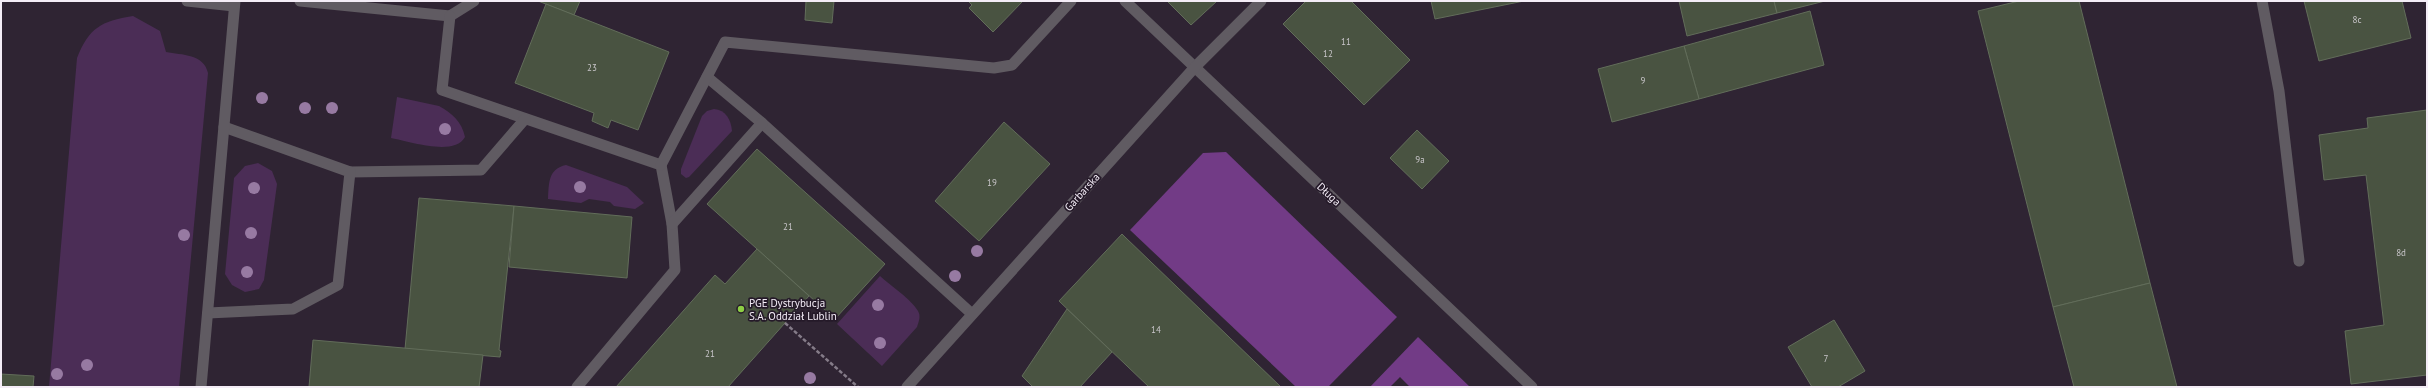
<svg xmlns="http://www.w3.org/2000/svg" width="2428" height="388" font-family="'PT Sans',sans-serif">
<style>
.green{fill:#4b2d56}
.forest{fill:#723b86}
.building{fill:#495341;stroke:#626d5a}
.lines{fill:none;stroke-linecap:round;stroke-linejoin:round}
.path{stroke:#847b88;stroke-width:2.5;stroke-dasharray:4 2;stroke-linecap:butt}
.service{stroke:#605b62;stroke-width:11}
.minor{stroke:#605b62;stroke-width:11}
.tree{fill:#977aa2}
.poi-dot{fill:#8dce44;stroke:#251a29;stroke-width:1.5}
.labels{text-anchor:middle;stroke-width:3.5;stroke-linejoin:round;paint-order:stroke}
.number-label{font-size:9px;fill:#c9c6ca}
.street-label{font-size:11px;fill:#f4edf7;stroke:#251a29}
.poi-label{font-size:11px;fill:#f4edf7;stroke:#251a29;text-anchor:start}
</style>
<rect width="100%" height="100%" fill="#2f2433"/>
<g class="green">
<path d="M 133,16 L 160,31 L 166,52 C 182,55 204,54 208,73 L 179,387 L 49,387 L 77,58 C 89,28 101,21 133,16 Z"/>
<path d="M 397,97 L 439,106 C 452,113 462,122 465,137 C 454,157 409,141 391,138 Z"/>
<path d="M 714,109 C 726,110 731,120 732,131 L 689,177 L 686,178 L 681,174 L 681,169 L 702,116 L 707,111 Z"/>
<polygon points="258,163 272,171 277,184 264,280 259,289 245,292 232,285 225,274 234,178 245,166"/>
<path d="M 566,165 L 627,187 L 644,203 L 635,209 L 614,206 L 610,202 L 589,199 L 581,203 L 548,199 C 549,183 548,169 566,165 Z"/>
<path d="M 880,276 C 890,285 912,300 918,311 C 921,316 919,321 917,327 L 882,366 L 837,324 Z"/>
</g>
<g class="forest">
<polygon points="1226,152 1397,317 1328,387 1296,387 1130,230 1203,153"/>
<polygon points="1418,337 1470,387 1410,387 1400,377 1390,387 1370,387"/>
</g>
<g class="building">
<polygon points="538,1 580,1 574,15"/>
<polygon points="806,1 834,1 832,23 805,20"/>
<polygon points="968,1 1023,1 993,32 969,8 972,5"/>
<polygon points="1167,1 1217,1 1191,25"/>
<polygon points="1306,1 1351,1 1410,60 1364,105 1283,24"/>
<polygon points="1431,1 1524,1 1435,19"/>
<polygon points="1679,1 1774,1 1777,13 1687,36"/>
<polygon points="1774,1 1825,1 1777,13"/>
<polygon points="2019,1 2079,1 2150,283 2053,307 1978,11"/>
<polygon points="2304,1 2402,1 2411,38 2319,61"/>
<polygon points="546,4 669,52 638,130 611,120 608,128 592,121 594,113 515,83"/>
<polygon points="1810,11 1824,65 1699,99 1684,46"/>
<polygon points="1684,46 1699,99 1612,122 1598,69"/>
<polygon points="2427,110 2427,375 2351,384 2345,331 2384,325 2366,175 2324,180 2319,135 2368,128 2367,118"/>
<polygon points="1004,122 1050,164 979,241 935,201"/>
<polygon points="1417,130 1449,161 1422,189 1390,158"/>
<polygon points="757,149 885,264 835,319 707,204"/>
<polygon points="419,198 514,206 499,350 501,351 500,357 405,349"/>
<polygon points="514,206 632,217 627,278 509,267"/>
<polygon points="1122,234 1125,237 1281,387 1149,387 1059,301"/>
<polygon points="757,249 809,296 728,387 616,387 715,275 725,284"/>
<polygon points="2150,283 2177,387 2074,387 2053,307"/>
<polygon points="1067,309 1112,352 1080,387 1033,387 1022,376"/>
<polygon points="1834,320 1865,371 1838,387 1812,387 1788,347"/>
<polygon points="313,340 483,355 479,387 309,387"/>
<polygon points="1,374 34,376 33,387 1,387"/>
</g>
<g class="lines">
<polyline class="path" points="785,323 858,387"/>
<g class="service">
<polyline points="187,1 234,6"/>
<polyline points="300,1 450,16 474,1"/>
<polyline points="2262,1 2279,91 2299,261"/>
<polyline points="450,16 442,90 661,165 672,224 675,270 577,387"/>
<polyline points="707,77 762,123 972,314"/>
<polyline points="661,165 725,42 994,68 1012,65 1071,1"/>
<polyline points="350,172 481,170 525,119"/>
<polyline points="672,224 762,123"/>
<polyline points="208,313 293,309 338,285 350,172 224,127"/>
<polyline points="201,387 235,1"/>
</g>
<g class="minor">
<polyline points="1125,1 1532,387"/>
<polyline points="907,387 1195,67 1261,1"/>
</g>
</g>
<g class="tree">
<circle cx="262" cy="98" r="6"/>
<circle cx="305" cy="108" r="6"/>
<circle cx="332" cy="108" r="6"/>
<circle cx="445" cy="129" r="6"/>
<circle cx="580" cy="187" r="6"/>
<circle cx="254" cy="188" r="6"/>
<circle cx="251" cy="233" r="6"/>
<circle cx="184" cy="235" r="6"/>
<circle cx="977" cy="251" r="6"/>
<circle cx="247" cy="272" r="6"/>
<circle cx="955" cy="276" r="6"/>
<circle cx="878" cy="305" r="6"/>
<circle cx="880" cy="343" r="6"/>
<circle cx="87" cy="365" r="6"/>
<circle cx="57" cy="374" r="6"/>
<circle cx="810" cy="378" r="6"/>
</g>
<circle class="poi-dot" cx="741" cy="309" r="4"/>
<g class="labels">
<g class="number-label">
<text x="2357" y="23">8c</text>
<text x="1346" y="45">11</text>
<text x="1328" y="57">12</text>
<text x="592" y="71">23</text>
<text x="1643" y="84">9</text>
<text x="1420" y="163">9a</text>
<text x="992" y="186">19</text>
<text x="788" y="230">21</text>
<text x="2401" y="256">8d</text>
<text x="1156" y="333">14</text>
<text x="710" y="357">21</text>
<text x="1826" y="362">7</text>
</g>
<g class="street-label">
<text transform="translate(1082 192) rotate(-48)" y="4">Garbarska</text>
<text transform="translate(1329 194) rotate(43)" y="4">Długa</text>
</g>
<g class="poi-label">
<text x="749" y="307">PGE Dystrybucja<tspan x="749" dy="13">S.A. Oddział Lublin</tspan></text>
</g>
</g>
<rect width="2428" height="388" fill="none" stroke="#f4edf7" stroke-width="4"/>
</svg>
